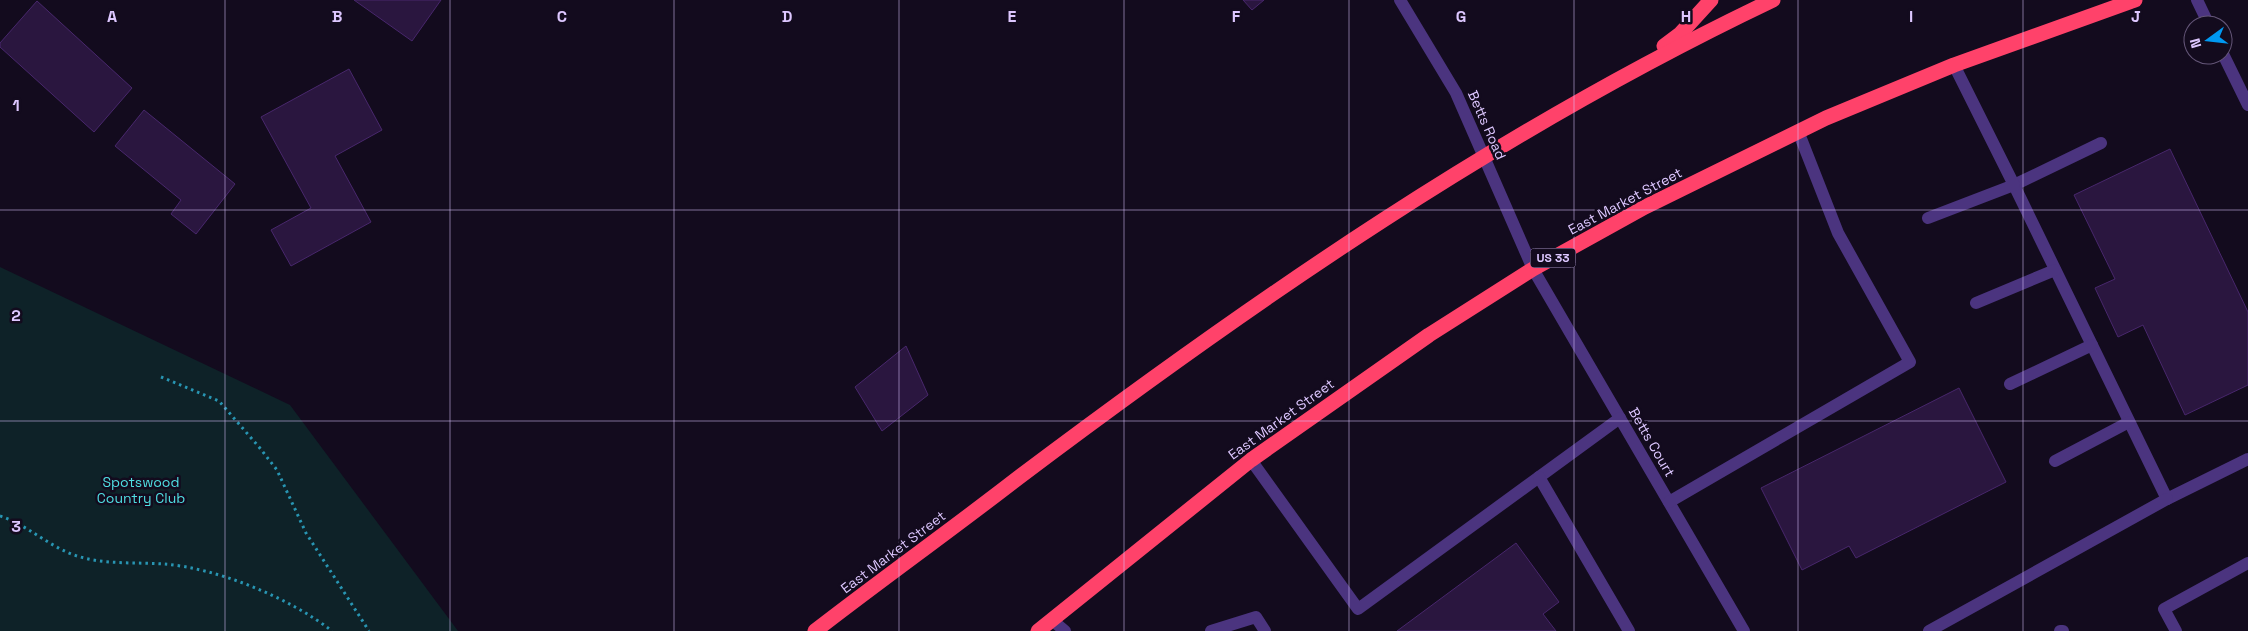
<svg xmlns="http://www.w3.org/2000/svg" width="2248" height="631" font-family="'Space Grotesk',sans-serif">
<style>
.green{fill:#0e2228}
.building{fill:#2a163f;stroke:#48276c}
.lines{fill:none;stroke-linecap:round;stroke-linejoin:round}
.path{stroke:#2895b2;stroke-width:3;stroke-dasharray:2.5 4;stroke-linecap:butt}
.minor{stroke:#4b347f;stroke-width:12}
.highway{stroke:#ff426a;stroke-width:15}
.grid{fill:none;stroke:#ddc7ff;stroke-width:1;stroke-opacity:0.55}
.labels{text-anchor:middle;stroke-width:5;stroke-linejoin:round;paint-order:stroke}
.shield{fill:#130b1e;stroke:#a08fbc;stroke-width:1}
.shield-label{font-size:12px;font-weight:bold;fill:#ddc7ff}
.street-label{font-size:14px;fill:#ddc7ff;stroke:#130b1e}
.park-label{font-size:14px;fill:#50dfe3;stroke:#130b1e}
.grid-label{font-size:16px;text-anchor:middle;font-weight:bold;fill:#ddc7ff;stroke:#130b1e;stroke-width:5;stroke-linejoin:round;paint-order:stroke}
</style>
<rect width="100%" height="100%" fill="#130b1e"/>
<polygon class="green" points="0,267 290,405 458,631 0,631"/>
<g class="building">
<polygon points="354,0 441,0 412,41"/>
<polygon points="1243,0 1264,0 1252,10"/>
<polygon points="37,1 132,88 94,132 0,47 0,43"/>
<polygon points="349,69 382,130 335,156 371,222 291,266 271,230 311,208 261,117"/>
<polygon points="144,110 235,184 196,234 171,214 181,200 115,146"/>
<polygon points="2170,149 2248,312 2248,385 2185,415 2143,325 2118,337 2095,288 2115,279 2074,195"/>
<polygon points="906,346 928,395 882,431 855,387"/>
<polygon points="1959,388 2006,482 1856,558 1849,546 1802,570 1761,488"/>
<polygon points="1516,543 1559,602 1543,614 1556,631 1397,631"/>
</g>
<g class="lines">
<g class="path">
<polyline points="161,377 219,401 259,447 277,470 306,533 369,631"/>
<path d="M 0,516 C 28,525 49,547 77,556 C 105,565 136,562 164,564 C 217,568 290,598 332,631"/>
</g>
<g class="minor">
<polyline points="1400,0 1456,93 1533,269 1744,631"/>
<polyline points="2197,0 2209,25"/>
<polyline points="2223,54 2248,105"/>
<polyline points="2101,143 2014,185 2167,499 2248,459"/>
<polyline points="1928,218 2014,185 1954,65"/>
<polyline points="1976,303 2055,270"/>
<polyline points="2010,384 2092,345"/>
<polyline points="1251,460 1358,609 1620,418"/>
<polyline points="2055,461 2129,422"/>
<polyline points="1539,477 1629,631"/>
<polyline points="1669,502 1910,362 1838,233 1798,131"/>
<polyline points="1052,620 1065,631"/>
<polyline points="1211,631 1256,617 1265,631"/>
<polyline points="1929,631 2167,499"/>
<polyline points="2060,631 2063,631"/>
<polyline points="2176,631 2164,609 2248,563"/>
</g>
<g class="highway">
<polyline points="1664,46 1680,34 1711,0"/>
<path d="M 815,631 C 882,579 951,530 1018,478 C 1257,298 1502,129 1773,0"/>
<polyline points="1038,631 1251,460 1429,335 1533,269 1645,207 1826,118 1954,65 2135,0"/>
</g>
</g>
<path class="grid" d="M 225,0 L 225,631M 450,0 L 450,631M 674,0 L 674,631M 899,0 L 899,631M 1124,0 L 1124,631M 1349,0 L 1349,631M 1574,0 L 1574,631M 1798,0 L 1798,631M 2023,0 L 2023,631M 0,210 L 2248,210M 0,421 L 2248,421"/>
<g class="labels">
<rect class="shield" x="1530.5" y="248.5" width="45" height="19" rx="4"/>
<g class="shield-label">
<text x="1553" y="262">US 33</text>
</g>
<g class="street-label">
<text transform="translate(1487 125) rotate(66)" y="5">Betts Road</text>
<text transform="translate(1625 201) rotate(-28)" y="5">East Market Street</text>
<text transform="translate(1281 419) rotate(-36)" y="5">East Market Street</text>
<text transform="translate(1652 442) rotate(60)" y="5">Betts Court</text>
<text transform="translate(893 552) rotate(-37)" y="5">East Market Street</text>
</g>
<g class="park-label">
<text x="141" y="487">Spotswood<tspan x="141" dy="16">Country Club</tspan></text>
</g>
</g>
<g class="grid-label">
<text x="112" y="22">A</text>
<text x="337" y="22">B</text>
<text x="562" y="22">C</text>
<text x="787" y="22">D</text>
<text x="1012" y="22">E</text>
<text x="1236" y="22">F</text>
<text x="1461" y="22">G</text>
<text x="1686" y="22">H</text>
<text x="1911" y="22">I</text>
<text x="2136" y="22">J</text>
<text x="16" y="111">1</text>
<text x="16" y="321">2</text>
<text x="16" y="532">3</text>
</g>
<g transform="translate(2208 40) rotate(255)"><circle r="24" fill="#130b1e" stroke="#645678"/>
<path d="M0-4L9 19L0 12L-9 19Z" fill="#0099f2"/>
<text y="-8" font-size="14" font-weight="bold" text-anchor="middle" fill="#ddc7ff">N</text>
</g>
</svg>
